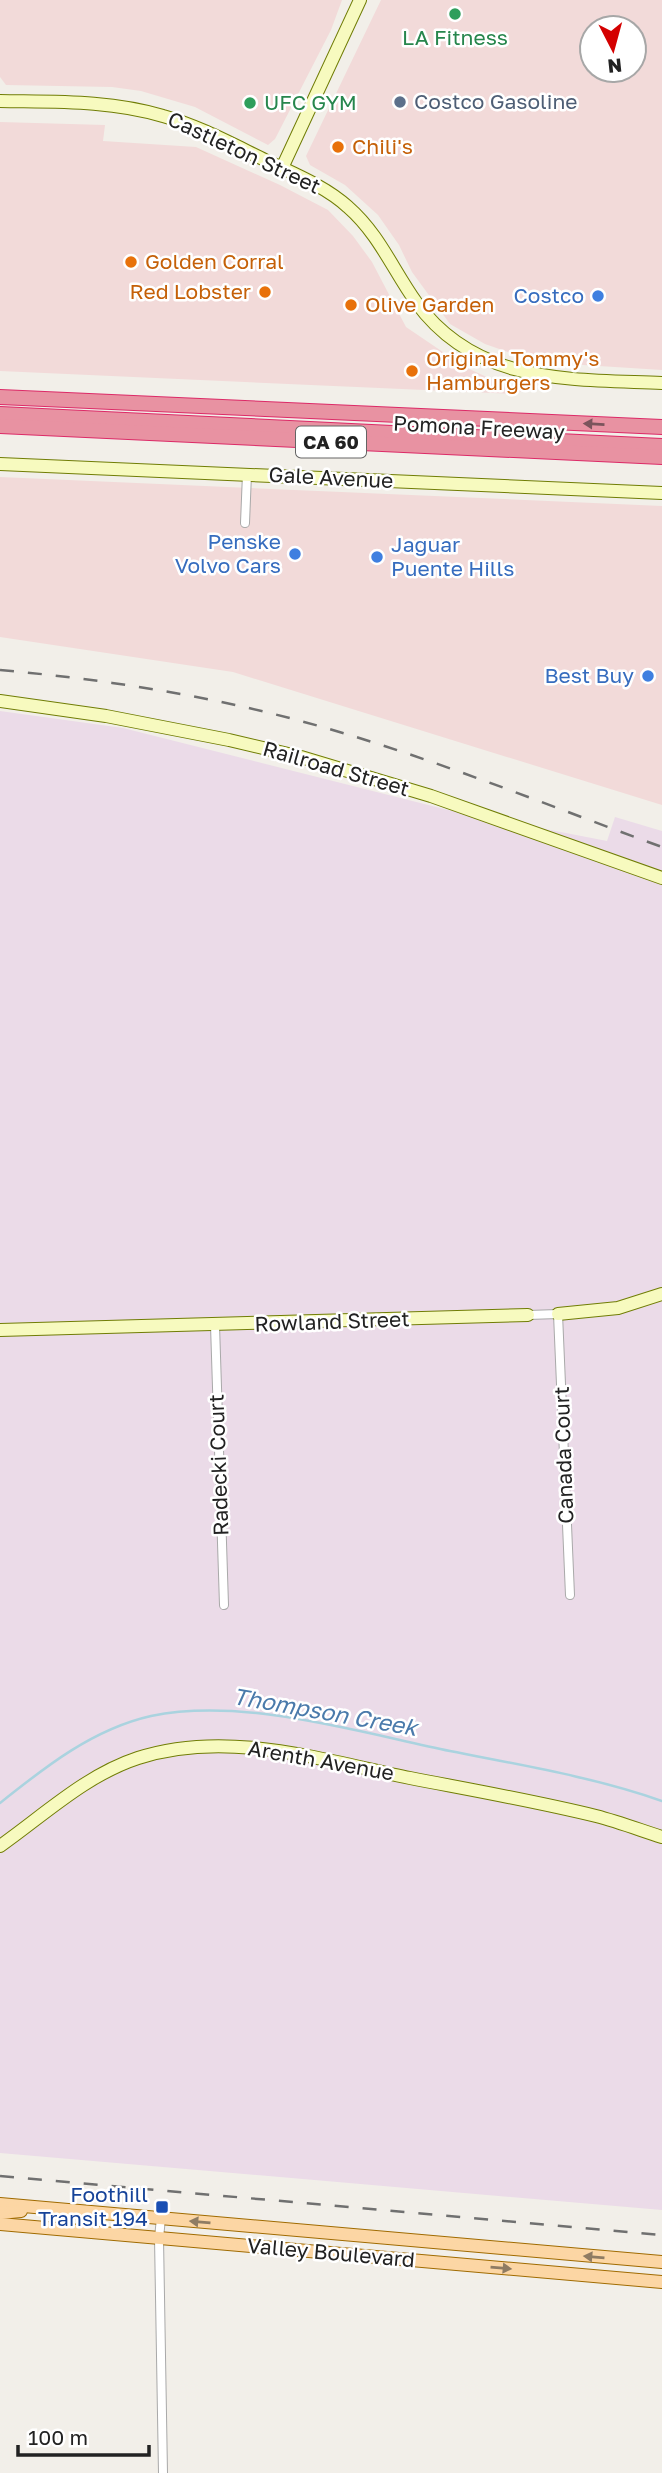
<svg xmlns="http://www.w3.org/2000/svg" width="662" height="2473" font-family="'Golos Text',sans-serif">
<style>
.commercial{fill:#f2dad9;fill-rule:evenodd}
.industrial{fill:#ebdbe8}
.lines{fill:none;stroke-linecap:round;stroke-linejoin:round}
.stream{stroke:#aad3df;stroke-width:2.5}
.street-casing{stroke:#a9a9a9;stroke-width:10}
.secondary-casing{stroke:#707d05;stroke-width:14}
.primary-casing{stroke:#a06b00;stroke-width:14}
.highway-casing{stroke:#dc2a67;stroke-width:16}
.street{stroke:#fff;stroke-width:8}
.secondary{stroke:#f7fabf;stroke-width:12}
.primary{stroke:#fcd6a4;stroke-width:12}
.highway{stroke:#e892a2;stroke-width:14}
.rail{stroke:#707070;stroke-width:2.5;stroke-dasharray:14 14;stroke-linecap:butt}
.oneway{fill:#7b545c}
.oneway2{fill:#8f7c63}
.leisure-dot{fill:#2e9e5b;stroke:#fff;stroke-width:2.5}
.service-dot{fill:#5c6f8a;stroke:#fff;stroke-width:2.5}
.food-dot{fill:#e8710a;stroke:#fff;stroke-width:2.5}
.shop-dot{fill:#3f7fe0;stroke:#fff;stroke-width:2.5}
.transit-dot{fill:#1a4fb4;stroke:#fff;stroke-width:2.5}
.labels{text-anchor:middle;stroke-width:5;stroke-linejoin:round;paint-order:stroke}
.shield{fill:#fff;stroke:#646464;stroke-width:2}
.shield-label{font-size:19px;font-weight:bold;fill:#222}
.leisure-label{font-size:21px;fill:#27864d;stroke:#fff}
.service-label{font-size:21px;fill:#4e5e75;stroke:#fff;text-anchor:start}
.food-label{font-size:21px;fill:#c56008;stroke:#fff;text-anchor:start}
.street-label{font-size:21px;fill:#222;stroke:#fff}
.shop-label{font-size:21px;fill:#366cbe;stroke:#fff;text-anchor:end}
.transit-label{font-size:21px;fill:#164399;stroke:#fff;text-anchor:end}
.water-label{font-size:23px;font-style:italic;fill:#4a7aab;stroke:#fff}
</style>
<rect width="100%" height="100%" fill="#f2efe9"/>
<g class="commercial">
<polygon points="0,0 342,0 331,30 275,139 268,145 195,107 141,91 112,87 6,85 0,77"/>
<path d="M 381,0 L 662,0 L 662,370 L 536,362 L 485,344 L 450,324 L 412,272 L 399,245 L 378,215 L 345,185 L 310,165 L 306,156 ZM 592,28 L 634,28 L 634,70 L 592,70 Z"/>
<polygon points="0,122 105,125 103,141 196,147 280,185 328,210 353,236 372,262 406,327 465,367 491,379 525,390 513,394 0,371"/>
<polygon points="0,477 662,506 662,805 233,672 0,637"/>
</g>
<polygon class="industrial" points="0,711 123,728 448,810 607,841 615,817 662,831 662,2210 0,2153"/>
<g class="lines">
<path class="stream" d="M 0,1803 C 45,1767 93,1729 151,1716 C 244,1697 358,1732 450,1751 C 520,1765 594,1777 662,1801"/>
<g class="street-casing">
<g id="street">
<polyline points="245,523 247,474"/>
<polyline points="528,1315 558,1314 570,1595"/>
<polyline points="215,1325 224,1605"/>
<polyline points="161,2218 159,2238 163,2473"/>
</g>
</g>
<g class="secondary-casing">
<g id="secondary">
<path d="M 0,101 C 55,102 110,100 163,116 C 199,126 232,144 265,160 C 294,174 325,186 348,207 C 379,234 393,270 416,302 C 476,385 570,379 662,383"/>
<polyline points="282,168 360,0"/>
<polyline points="0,464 662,493"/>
<polyline points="0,701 106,716 229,740 301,757 431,796 662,878"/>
<polyline points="558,1314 618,1308 662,1294"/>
<polyline points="0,1330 528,1315"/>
<path d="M 0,1846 C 44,1815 86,1775 138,1758 C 227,1729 322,1760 410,1778 C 472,1790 535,1801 596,1816 C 619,1822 640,1830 662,1837"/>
</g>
</g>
<g class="primary-casing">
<g id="primary">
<polyline points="0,2204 662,2262"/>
<polyline points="0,2213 21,2211"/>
<polyline points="0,2224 662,2282"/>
</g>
</g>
<g class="highway-casing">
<g id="highway">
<polyline points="0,397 662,427"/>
<polyline points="0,414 662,446"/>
<polyline points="0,426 662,457"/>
</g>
</g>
<use href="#street" class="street"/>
<use href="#secondary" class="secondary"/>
<use href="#primary" class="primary"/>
<use href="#highway" class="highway"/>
<g class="rail">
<path d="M 0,670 C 100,679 200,694 297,720 C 421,753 541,803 662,847"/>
<polyline points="0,2176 662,2235"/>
</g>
</g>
<defs><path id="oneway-solid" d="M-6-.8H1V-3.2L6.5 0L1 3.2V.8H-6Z" transform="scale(1.75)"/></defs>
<use class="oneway" href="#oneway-solid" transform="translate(594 424) rotate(-177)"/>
<g class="oneway2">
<use href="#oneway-solid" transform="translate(200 2222) rotate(-175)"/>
<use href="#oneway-solid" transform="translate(594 2257) rotate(-175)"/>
<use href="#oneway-solid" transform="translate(501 2268) rotate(5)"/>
</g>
<g class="leisure-dot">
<circle cx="455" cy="14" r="7"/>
<circle cx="250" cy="103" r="7"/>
</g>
<circle class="service-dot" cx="400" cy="102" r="7"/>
<g class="food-dot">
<circle cx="338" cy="147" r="7"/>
<circle cx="131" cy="262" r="7"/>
<circle cx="265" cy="292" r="7"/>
<circle cx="351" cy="305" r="7"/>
<circle cx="412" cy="371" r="7"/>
</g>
<g class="shop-dot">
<circle cx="598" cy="296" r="7"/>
<circle cx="295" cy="554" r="7"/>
<circle cx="377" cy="557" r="7"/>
<circle cx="648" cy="676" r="7"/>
</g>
<rect class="transit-dot" x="155" y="2200" width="14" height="14" rx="3.5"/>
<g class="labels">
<rect class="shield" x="296" y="426.5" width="70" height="31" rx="5"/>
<g class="shield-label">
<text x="331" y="449">CA 60</text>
</g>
<g class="leisure-label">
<text x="455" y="45">LA Fitness</text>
<text x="264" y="110" text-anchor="start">UFC GYM</text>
</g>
<g class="service-label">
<text x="414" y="109">Costco Gasoline</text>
</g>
<g class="food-label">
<text x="352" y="154">Chili's</text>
<text x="145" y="269">Golden Corral</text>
<text x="251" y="299" text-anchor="end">Red Lobster</text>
<text x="365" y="312">Olive Garden</text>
<text x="426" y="366">Original Tommy's<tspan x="426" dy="24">Hamburgers</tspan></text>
</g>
<g class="street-label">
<text transform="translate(244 153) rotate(25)" y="7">Castleton Street</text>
<text transform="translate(479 428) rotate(3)" y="7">Pomona Freeway</text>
<text transform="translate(331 478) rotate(3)" y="7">Gale Avenue</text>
<text transform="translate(336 769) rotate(16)" y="7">Railroad Street</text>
<text transform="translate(332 1322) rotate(-2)" y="7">Rowland Street</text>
<text transform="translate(564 1455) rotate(-92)" y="7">Canada Court</text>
<text transform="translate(219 1465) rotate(-92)" y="7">Radecki Court</text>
<text transform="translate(321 1761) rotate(10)" y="7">Arenth Avenue</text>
<text transform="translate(331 2253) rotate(5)" y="7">Valley Boulevard</text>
</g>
<g class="shop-label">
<text x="584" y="303">Costco</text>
<text x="281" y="549">Penske<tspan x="281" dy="24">Volvo Cars</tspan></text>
<text x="391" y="552" text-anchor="start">Jaguar<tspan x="391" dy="24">Puente Hills</tspan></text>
<text x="634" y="683">Best Buy</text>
</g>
<g class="transit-label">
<text x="148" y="2202">Foothill<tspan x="148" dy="24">Transit 194</tspan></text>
</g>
<g class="water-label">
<text transform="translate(325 1712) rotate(10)" y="8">Thompson Creek</text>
</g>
</g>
<g transform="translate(613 49) rotate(174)"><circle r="33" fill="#ffffff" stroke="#a7a7a7" stroke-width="2"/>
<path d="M0-5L12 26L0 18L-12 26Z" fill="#d40000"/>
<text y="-10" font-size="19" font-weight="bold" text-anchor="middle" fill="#222222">N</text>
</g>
<path d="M18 2445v10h131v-10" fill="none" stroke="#222222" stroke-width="3.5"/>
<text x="28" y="2445" font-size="21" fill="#222222" stroke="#ffffff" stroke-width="5" paint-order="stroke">100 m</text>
</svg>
